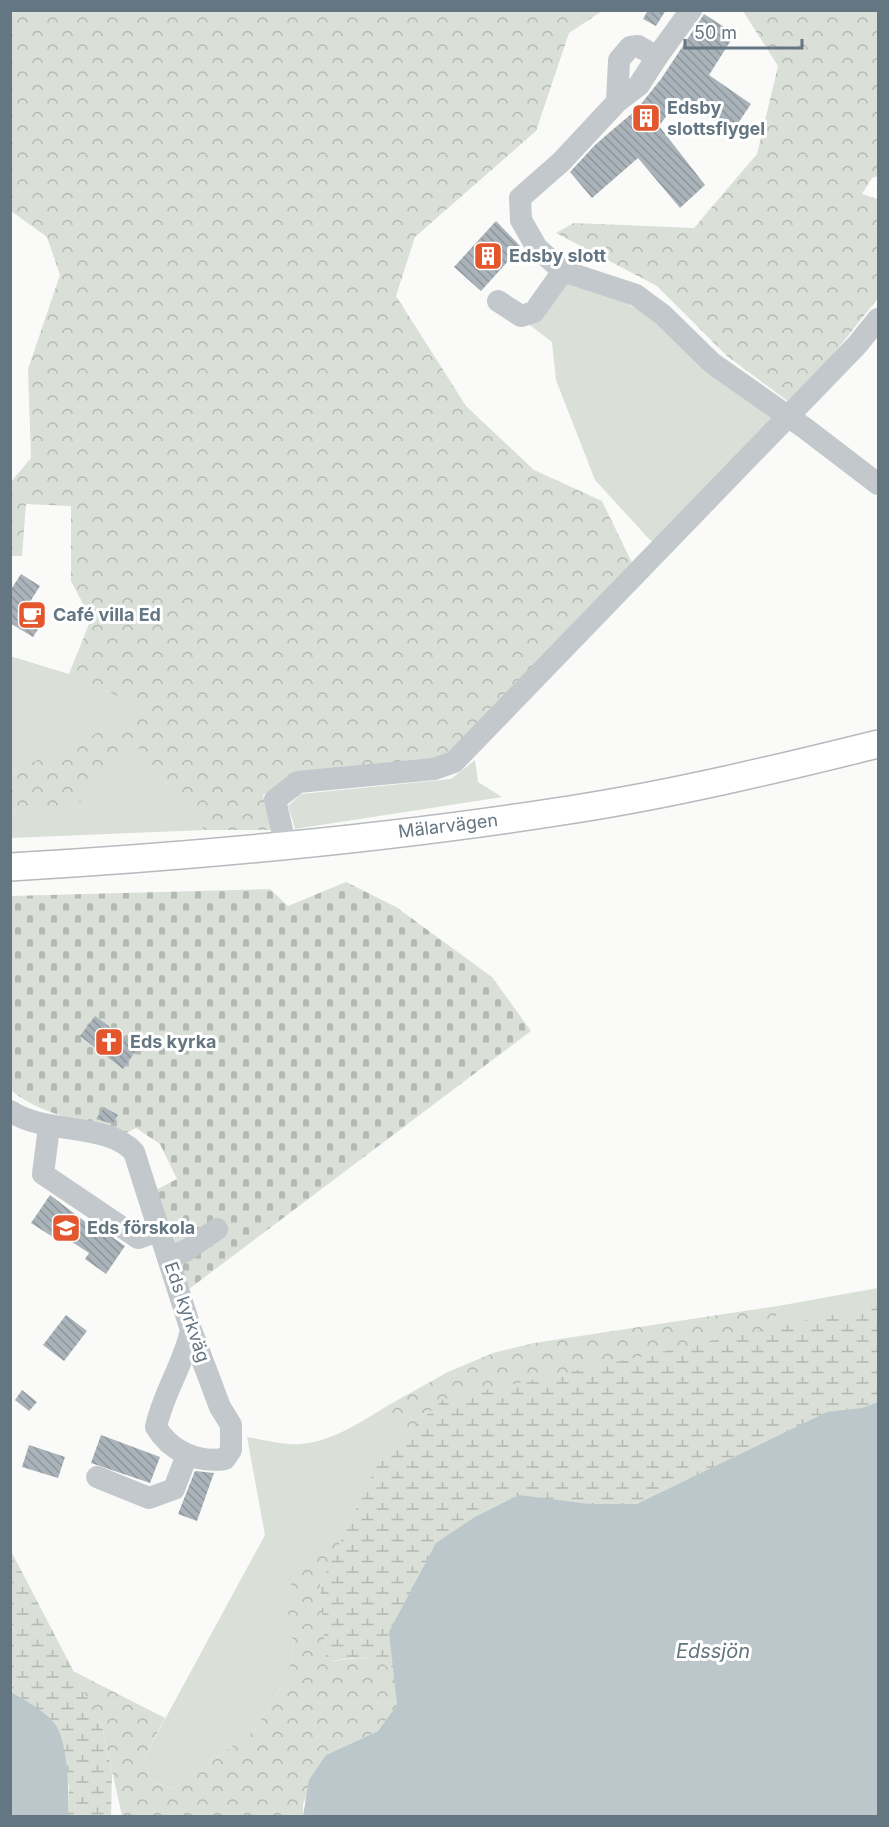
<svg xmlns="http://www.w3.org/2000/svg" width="889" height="1827" font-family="Inter,sans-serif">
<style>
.green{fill:#dadfd7}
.forest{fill:url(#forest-crowns)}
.wetland{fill:url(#wetland-marsh)}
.cemetery{fill:url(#cemetery-stones)}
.water{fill:#bbc7cb}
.building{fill:url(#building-back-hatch)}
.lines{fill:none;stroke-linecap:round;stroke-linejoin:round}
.major-casing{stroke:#b5babe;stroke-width:30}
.minor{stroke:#c3c8cc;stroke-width:22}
.major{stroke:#fff;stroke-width:27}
.labels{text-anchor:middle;stroke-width:6;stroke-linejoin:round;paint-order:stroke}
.poi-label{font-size:18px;font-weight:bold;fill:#657683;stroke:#fff;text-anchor:start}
.street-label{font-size:18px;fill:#657683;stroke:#fff}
.water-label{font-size:20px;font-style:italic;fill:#60757c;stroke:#fff}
</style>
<defs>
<pattern id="forest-crowns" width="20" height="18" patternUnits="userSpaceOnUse" patternTransform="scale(1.5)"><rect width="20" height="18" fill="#dadfd7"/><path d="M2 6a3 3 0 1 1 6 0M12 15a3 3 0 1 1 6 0" fill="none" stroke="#b4b9b4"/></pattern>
<pattern id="wetland-marsh" width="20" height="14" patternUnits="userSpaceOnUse" patternTransform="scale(1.5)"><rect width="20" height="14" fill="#dadfd7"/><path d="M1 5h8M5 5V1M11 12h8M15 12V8" fill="none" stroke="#b4b9b4"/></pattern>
<pattern id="cemetery-stones" width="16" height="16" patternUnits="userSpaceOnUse" patternTransform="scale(1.5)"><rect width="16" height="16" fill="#dadfd7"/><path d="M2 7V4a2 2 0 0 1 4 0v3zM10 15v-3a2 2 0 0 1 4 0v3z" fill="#b4b9b4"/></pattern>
<pattern id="building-back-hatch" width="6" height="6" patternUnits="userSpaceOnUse" patternTransform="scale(1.5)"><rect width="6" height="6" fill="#aab3b9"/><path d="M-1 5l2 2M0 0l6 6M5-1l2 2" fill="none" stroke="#8e969c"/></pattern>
</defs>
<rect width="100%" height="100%" fill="#fafaf8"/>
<g class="green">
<polygon points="564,280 599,288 646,314 779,420 657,542 650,540 595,480 556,380 552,342 527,323"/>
<polygon points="10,656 69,674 149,710 11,772"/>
<polygon points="134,742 204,830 11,838 11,813 80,801"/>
<polygon points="475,760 478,782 502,797 295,829 288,806 301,794 451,779"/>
<path d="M 878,1288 L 878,1402 L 862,1408 L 395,1672 C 370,1652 356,1658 326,1661 L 320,1585 L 284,1598 L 292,1628 L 293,1659 L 279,1690 L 255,1730 L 173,1789 L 150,1780 L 145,1756 L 265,1535 L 247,1437 C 260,1439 274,1443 288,1444 C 324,1447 358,1424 387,1406 L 397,1431 L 770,1340 L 778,1306 Z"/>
</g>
<g class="forest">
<polygon points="11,11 602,11 569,33 536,131 415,237 396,296 466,406 534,470 602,501 634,567 442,761 296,778 263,795 271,830 204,830 134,742 80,802 11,813 11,772 148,710 69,674 91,619 71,581 71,506 26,504 22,556 11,556 11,482 31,458 28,369 60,275 47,237 11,211"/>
<polygon points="743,11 878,11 878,176 872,178 862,194 878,199 878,298 793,405 727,356 657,286 556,233 574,223 694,228 757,154 778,66"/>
<polygon points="778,1306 771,1340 446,1421 396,1431 387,1406 448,1372 493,1353 534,1343"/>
<path d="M 348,1524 L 320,1585 L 326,1661 C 357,1660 369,1651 395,1672 L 397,1705 L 378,1731 L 326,1755 L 303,1804 L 303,1816 L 122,1816 L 102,1726 L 73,1671 L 165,1718 L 145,1756 L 150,1780 L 173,1789 L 255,1730 L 279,1690 L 293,1659 L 292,1628 L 284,1599 L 307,1553 Z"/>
</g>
<g class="wetland">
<path d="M 878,1305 L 878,1402 L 862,1408 L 827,1412 L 637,1504 L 589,1504 L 389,1632 L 395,1672 C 370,1652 356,1658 326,1661 L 320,1585 L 381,1457 L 444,1399 Z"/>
<polygon points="10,1549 102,1726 112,1772 111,1816 68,1816 69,1785 34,1706 11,1692"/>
</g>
<path class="cemetery" d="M 346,882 L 396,907 L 492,977 L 531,1031 L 189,1289 L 154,1191 L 177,1179 L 160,1144 L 136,1128 L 124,1134 C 91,1124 36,1113 11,1090 L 10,896 L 270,889 L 288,906 Z"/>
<g class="water">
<polygon points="878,1402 878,1816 303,1816 309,1780 326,1755 378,1731 397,1705 389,1632 436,1543 475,1517 519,1495 589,1504 637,1504 827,1412 862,1408"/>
<path d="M 11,1692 C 26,1701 50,1713 58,1729 C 68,1749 69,1794 68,1816 L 11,1816 Z"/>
</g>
<g class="building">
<polygon points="648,10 666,10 656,26 643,19"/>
<polygon points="704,14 735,34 709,75 751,104 732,132 679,99 659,126 705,185 680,208 638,158 592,198 570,172 596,144 637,109 661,79"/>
<polygon points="496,221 521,247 481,291 454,267"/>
<polygon points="21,574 40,586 28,605 46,617 33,637 10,623 10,591"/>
<polygon points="95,1016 138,1048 123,1069 80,1036"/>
<polygon points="104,1107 118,1115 113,1124 96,1119"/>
<polygon points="50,1195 100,1233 102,1230 125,1246 106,1274 85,1259 89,1253 60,1234 56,1239 31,1223"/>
<polygon points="66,1315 87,1331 64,1361 43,1345"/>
<polygon points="22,1390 37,1402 29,1411 15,1400"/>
<polygon points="101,1435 160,1457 150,1483 91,1463"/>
<polygon points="29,1445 65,1457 58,1478 22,1467"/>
<polygon points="195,1471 214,1473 197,1521 178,1514"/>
</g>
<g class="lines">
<g class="major-casing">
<path id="major" d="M 10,867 C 197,856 384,839 569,810 C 673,794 777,769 878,744"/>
</g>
<g class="minor">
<polyline points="657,57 691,10"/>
<polyline points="617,102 619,60 630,47 638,46 657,57 639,85 617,102 561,162 520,198 521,220 537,248 563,271 636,295 663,315 712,363 806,429 878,484"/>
<polyline points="498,301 521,316 534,312 563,271"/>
<polyline points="286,847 275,800 298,782 434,769 454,762 857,345 878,319"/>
<path d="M 10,1111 C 46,1135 107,1122 134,1152 L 191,1330 L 220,1407 L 231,1425 L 231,1450 L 225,1459 C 197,1463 170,1451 156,1427 C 163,1393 184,1364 191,1330"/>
<polyline points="49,1127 43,1174 138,1238 158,1231"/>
<polyline points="168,1258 187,1250 217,1229"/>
<polyline points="97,1477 149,1498 174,1489 187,1455"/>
</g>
<use href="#major" class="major"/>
</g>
<defs>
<g id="building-square" transform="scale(1.5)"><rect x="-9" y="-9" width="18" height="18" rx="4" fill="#e4572e" stroke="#fff"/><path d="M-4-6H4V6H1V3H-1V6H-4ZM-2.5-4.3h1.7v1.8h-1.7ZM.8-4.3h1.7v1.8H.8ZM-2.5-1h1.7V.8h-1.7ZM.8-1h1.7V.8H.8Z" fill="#fff"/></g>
<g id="cafe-square" transform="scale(1.5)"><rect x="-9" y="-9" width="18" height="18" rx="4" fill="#e4572e" stroke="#fff"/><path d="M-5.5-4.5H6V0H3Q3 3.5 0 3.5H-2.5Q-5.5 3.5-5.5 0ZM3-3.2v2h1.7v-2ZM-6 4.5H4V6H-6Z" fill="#fff"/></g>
<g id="church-square" transform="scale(1.5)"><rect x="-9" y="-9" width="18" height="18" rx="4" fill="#e4572e" stroke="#fff"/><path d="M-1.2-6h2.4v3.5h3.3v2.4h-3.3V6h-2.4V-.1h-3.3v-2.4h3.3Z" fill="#fff"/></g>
<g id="school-square" transform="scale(1.5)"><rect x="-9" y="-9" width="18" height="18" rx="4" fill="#e4572e" stroke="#fff"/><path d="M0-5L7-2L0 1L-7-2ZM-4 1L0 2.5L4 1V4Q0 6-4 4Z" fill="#fff"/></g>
</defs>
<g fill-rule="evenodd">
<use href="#building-square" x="646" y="118"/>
<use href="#building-square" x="488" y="256"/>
<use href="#cafe-square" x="32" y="615"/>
<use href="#church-square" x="109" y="1042"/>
<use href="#school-square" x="66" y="1228"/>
</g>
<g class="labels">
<g class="poi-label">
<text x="667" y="114">Edsby<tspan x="667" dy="21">slottsflygel</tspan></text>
<text x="509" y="262">Edsby slott</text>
<text x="53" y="621">Café villa Ed</text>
<text x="130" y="1048">Eds kyrka</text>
<text x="87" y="1234">Eds förskola</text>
</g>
<g class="street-label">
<text transform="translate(448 826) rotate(-7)" y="6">Mälarvägen</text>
<text transform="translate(187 1312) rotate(71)" y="6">Eds kyrkväg</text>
</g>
<g class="water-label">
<text x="713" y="1658">Edssjön</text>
</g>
</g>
<rect width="889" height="1827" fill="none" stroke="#657683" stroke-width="24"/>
<path d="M685 39v9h117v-9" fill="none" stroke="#657683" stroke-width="3"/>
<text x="694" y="39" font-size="18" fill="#657683" stroke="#ffffff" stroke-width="4.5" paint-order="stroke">50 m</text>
</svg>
